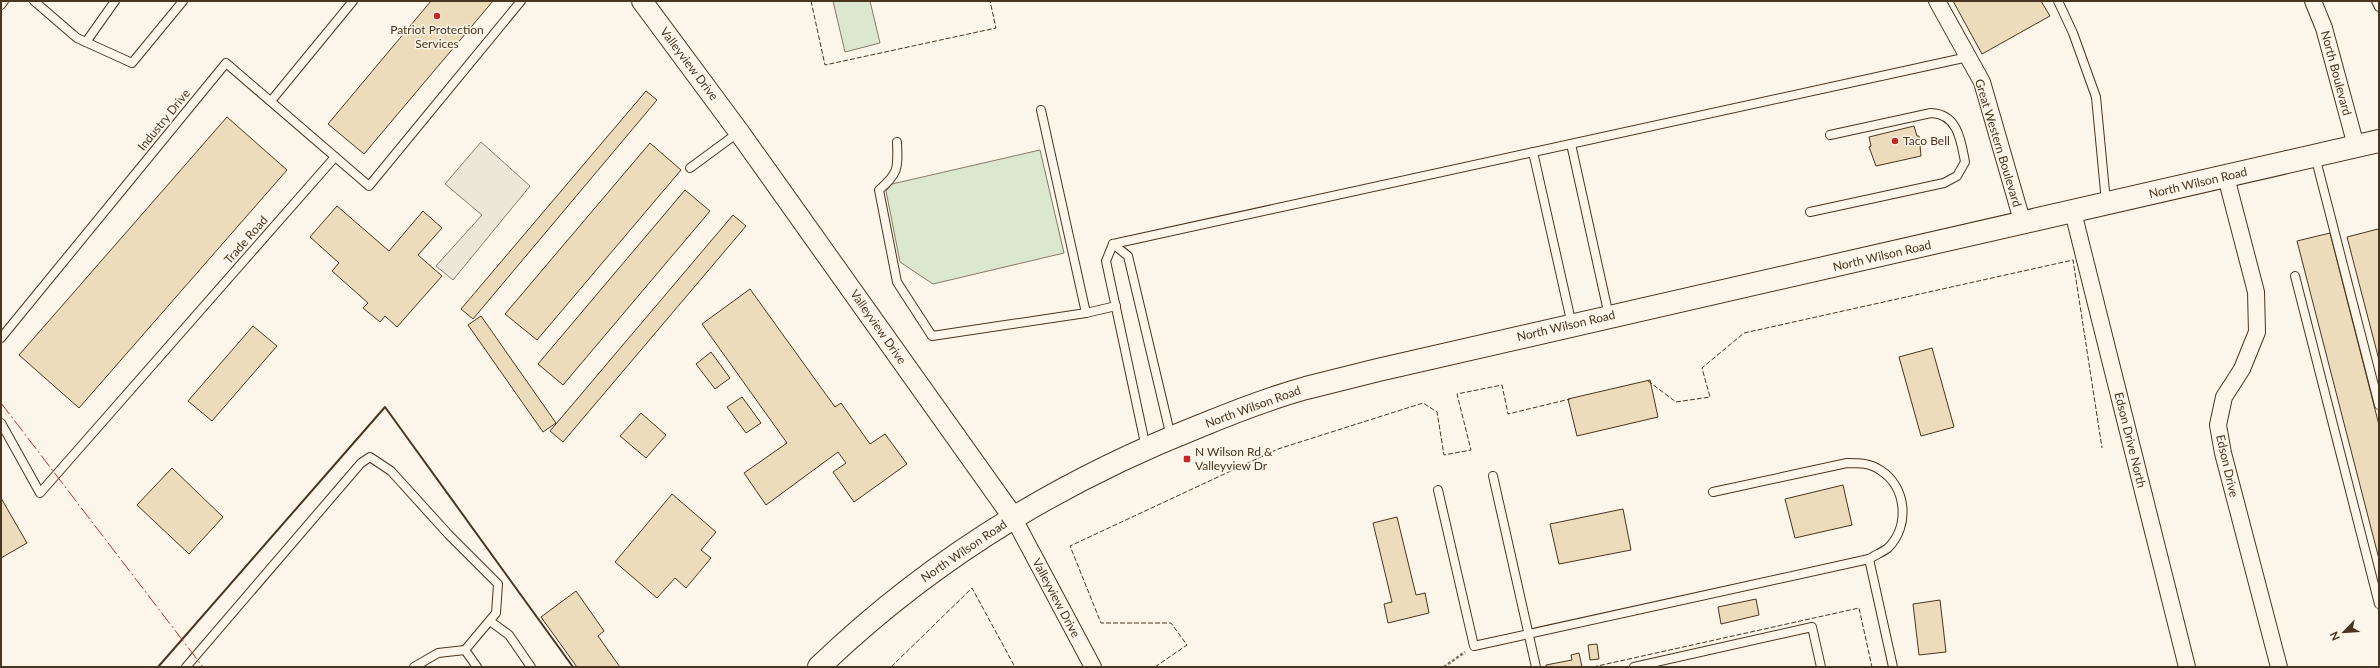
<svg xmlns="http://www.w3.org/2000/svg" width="2380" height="668" font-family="Lato,sans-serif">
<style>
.green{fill:#dce7d0;stroke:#887966}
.parking{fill:#ede7d9;stroke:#887966}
.building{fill:#ecdcbc;stroke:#4a3520}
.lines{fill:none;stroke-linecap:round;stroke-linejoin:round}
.service-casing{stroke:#4a3520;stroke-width:10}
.minor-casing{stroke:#4a3520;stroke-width:18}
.tertiary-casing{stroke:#4a3520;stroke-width:22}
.secondary-casing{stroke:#4a3520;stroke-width:24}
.path{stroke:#7f6f5c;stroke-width:2.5;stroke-dasharray:3 2;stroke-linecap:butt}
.service{stroke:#fbf6e9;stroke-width:8}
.minor{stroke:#fbf6e9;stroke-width:16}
.tertiary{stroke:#fbf6e9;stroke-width:20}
.secondary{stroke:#fbf6e9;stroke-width:22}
.fence{stroke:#4a3520;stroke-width:1;stroke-dasharray:5 2;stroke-linecap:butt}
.wall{stroke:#4a3520;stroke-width:2}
.power{stroke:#c62828;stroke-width:1;stroke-dasharray:14 3 2 3;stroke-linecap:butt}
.poi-dot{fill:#c62828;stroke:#fbf6e9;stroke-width:1.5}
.labels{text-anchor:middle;stroke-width:3;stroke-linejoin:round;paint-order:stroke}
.poi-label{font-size:12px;fill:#4a3520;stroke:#fbf6e9;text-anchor:start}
.street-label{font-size:12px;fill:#4a3520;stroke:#fbf6e9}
</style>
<rect width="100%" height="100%" fill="#fbf6e9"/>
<g class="green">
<polygon points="833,1 870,1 880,43 845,52"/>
<polygon points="1040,150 1064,253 933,284 900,262 886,191 892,184"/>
</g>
<polygon class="parking" points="481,142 530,186 453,280 436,266 482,215 445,184"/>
<g class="building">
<polygon points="431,1 493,1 364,154 328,124"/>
<polygon points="1953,1 2041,1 2050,16 1982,54"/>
<polygon points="646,91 657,100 473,319 461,309"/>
<polygon points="227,117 287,170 79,408 19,355"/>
<polygon points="1914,126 1917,136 1919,136 1921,156 1876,166 1869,147 1871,146 1869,137"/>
<polygon points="650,143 681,170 537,340 505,314"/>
<polygon points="685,190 710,211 563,385 538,364"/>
<polygon points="337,206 389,251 423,211 442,228 418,255 442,276 397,327 385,316 380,322 363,308 368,303 332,271 339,263 310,237"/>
<polygon points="733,215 746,226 563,442 550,431"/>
<polygon points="2378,229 2379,232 2379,360 2347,237"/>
<polygon points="2330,233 2379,425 2379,559 2297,241"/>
<polygon points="750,289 835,407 841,403 870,444 885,434 907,464 854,502 833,472 846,463 838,452 766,505 744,473 787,443 702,324"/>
<polygon points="481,316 556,423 543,432 468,325"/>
<polygon points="253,326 277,346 212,421 188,401"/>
<polygon points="1932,348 1954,427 1921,436 1899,357"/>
<polygon points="711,352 730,378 715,389 696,364"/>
<polygon points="1650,380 1658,417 1577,436 1568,399"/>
<polygon points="742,397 761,423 746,433 727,407"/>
<polygon points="641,413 666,435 646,458 620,436"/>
<polygon points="172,468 223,517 189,554 137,505"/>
<polygon points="1843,485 1852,525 1795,538 1785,499"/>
<polygon points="672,494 716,532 701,550 711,558 686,588 675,578 657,598 615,562"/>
<polygon points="1,498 27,543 1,558"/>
<polygon points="1623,509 1631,550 1559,564 1550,524"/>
<polygon points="1397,517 1416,595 1425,593 1429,613 1388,623 1384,604 1392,602 1373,523"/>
<polygon points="576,591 604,631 598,636 620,667 577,667 541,617"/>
<polygon points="1756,599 1759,615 1721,624 1718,607"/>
<polygon points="1940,600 1946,652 1919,655 1913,604"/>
<polygon points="1597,644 1599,659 1590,660 1588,645"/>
<polygon points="1579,653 1582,667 1546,667 1546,665 1572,660 1571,655"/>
</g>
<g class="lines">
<g class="service-casing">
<g id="service">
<polyline points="34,1 77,38 132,63 183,1"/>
<polyline points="2058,1 2073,33 2096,97 2106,202"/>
<polyline points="2376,1 2379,7"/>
<polyline points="1,5 4,1"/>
<polyline points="86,42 115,1"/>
<polyline points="271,101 353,1"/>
<path d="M 897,142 C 898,168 899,173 879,190 L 897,282 L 932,336 L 1086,313 L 1041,110"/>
<polyline points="1571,144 1609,316"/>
<polyline points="1533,152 1572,325"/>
<polyline points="2315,156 2379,405"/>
<polyline points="690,168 739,132"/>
<path d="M 1810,212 L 1944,183 L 1957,176 L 1965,162 C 1961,141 1958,114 1931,113 L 1830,135"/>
<polyline points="1113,244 1968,57"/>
<polyline points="1113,244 1106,261 1146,448"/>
<polyline points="1113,244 1128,256 1171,437"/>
<polyline points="2295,276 2379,604"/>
<polyline points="1086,313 1116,306"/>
<polyline points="1,338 226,63 369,186 521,1"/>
<polyline points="1,423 40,493 335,157"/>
<polyline points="1493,476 1536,667"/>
<path d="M 1438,490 L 1474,646 L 1869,559 C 1875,555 1883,552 1888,548 C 1910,526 1907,487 1880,470 C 1870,463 1859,463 1847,463 L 1713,492"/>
<polyline points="1869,559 1893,667"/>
<polyline points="490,621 509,635 531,667"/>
<polyline points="186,667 361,463 370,457 391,471 449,535 498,584 496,613 465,650"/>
<polyline points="414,667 438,653 465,650 477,667"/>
<polyline points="1634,667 1812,627 1821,667"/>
</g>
</g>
<g class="minor-casing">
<g id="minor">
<polyline points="1937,1 1982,82 2023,224"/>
<polyline points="2313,1 2324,28 2356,146"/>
<polyline points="2226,177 2256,292 2257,332 2242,369 2224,397 2218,425 2223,453 2279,667"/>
<polyline points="2073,212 2187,667"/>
<polyline points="1013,517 1093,667"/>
</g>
</g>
<g class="tertiary-casing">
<polyline id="tertiary" points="642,1 739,132 1013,517"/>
</g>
<g class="secondary-casing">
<path id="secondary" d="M 819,667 C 929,561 1058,482 1200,426 C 1234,412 1270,398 1306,388 C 1330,382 1354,376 1378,370 L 2379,141"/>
</g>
<polyline class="path" points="1444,667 1465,652"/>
<use href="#service" class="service"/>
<use href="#minor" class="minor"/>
<use href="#tertiary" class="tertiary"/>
<use href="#secondary" class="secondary"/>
<g class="fence">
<polyline points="811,1 825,65 996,28 990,1"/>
<polyline points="1648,381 1676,402 1710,397 1702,368 1744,333 2073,260 2102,448"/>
<polyline points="891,667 972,588 1015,667"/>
<polyline points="1155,667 1187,645 1171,623 1101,623 1070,546 1278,449 1423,403 1437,412 1444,455 1471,450 1457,394 1502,385 1508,414 1570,399"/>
<polyline points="1593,667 1859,608 1872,667"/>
</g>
<polyline class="wall" points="158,667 385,407 573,667"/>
<polyline class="power" points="1,403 203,667"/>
</g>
<g class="poi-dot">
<circle cx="437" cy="16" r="4"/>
<circle cx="1895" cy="141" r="4"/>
<rect x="1183" y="455" width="8" height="8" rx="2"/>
</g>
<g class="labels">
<g class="poi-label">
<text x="437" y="34" text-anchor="middle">Patriot Protection<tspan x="437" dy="14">Services</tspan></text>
<text x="1903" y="145">Taco Bell</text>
<text x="1195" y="456">N Wilson Rd &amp;<tspan x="1195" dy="14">Valleyview Dr</tspan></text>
</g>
<g class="street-label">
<text transform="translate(689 64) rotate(53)" y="4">Valleyview Drive</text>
<text transform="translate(2336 73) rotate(75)" y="4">North Boulevard</text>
<text transform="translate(164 120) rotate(-51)" y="4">Industry Drive</text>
<text transform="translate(1998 143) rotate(73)" y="4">Great Western Boulevard</text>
<text transform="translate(2198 183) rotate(-13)" y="4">North Wilson Road</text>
<text transform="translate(246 240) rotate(-49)" y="4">Trade Road</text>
<text transform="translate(1882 256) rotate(-13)" y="4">North Wilson Road</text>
<text transform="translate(1566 326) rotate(-13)" y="4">North Wilson Road</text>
<text transform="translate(878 327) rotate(55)" y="4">Valleyview Drive</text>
<text transform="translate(1253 407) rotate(-20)" y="4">North Wilson Road</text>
<text transform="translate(2130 440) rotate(76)" y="4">Edson Drive North</text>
<text transform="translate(2227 466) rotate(77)" y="4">Edson Drive</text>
<text transform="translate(964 551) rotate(-34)" y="4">North Wilson Road</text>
<text transform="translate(1056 598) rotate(62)" y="4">Valleyview Drive</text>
</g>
</g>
<rect width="2380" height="668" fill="none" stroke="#4a3520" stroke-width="4"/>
<g transform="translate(2344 632) rotate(245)" stroke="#fbf6e9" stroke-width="3" paint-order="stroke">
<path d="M0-3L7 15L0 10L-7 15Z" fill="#4a3520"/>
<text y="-6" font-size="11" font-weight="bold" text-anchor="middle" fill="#4a3520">N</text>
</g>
</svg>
